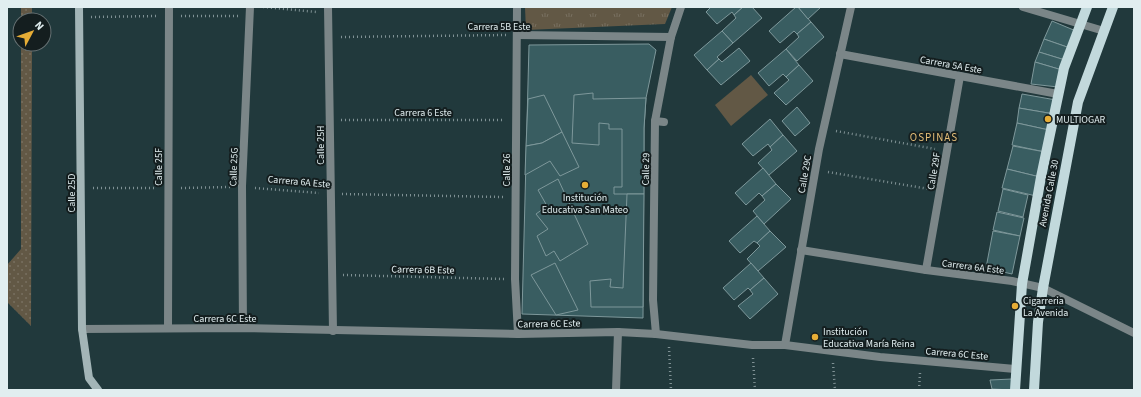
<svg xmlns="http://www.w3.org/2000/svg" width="1141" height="397" font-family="'Source Sans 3',sans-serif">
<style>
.grass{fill:url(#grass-dots)}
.park{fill:url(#park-tufts)}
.pitch{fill:#625845}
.building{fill:#395d61;stroke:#7e989b}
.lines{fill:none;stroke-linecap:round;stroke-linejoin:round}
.path{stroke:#809295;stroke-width:2.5;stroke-dasharray:1 3;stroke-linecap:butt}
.lane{stroke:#7b8688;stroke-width:8}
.street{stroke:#7b8688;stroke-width:8}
.secondary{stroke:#a3b5b7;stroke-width:8}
.primary{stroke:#c2d9dc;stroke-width:10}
.poi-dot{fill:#e6ad36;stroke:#141e1f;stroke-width:1.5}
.labels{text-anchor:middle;stroke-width:4;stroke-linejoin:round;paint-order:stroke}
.street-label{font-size:10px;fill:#e1eef0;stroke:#141e1f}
.poi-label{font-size:10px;fill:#e1eef0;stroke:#141e1f;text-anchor:start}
.neighbourhood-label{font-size:11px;letter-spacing:1px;fill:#e6bf78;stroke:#141e1f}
</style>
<defs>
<pattern id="grass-dots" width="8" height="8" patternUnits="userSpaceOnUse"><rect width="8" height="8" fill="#625845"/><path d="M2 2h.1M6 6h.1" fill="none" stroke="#787060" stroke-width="1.8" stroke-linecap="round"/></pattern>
<pattern id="park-tufts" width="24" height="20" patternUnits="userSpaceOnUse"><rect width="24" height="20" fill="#625845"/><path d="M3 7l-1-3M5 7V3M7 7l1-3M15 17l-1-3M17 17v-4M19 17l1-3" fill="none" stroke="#787060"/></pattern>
</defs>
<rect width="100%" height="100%" fill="#21393c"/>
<g class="grass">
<rect x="21" y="7" width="11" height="13"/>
<polygon points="21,44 32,44 31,326 7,302 7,265 21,249"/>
</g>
<polygon class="park" points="525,7 672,7 665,24 526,30"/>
<polygon class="pitch" points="751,75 768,95 731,126 715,105"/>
<g class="building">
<polygon points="711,7 743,7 734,15 732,12 717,24 706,12"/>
<polygon points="743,7 752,7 762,18 733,43 722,31 736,18 734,15"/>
<polygon points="796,7 798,7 811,22 797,34 794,31 780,43 769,31"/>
<polygon points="798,7 821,7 808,19"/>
<polygon points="1052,21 1076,31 1070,48 1044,39"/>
<polygon points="811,22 824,37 797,61 786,49 799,37 797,34"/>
<polygon points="722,31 733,43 717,57 719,59 707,70 694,55"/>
<polygon points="1044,39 1070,48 1065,60 1039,52"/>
<polygon points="649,44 656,50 646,98 644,128 643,318 522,314 529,45"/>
<polygon points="739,48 750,61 721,85 707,70 719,59 722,62"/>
<polygon points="786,49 799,65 786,77 783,74 769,86 758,73"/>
<polygon points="1039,52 1065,60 1062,70 1035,62"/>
<polygon points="1035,62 1062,70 1058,87 1031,84"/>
<polygon points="799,65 813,81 786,105 774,93 789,80 786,77"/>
<polygon points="593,93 593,99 646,98 644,128 644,194 614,194 614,187 622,187 622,129 609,129 609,124 599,123 599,145 572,143 574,95"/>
<polygon points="1022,94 1056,100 1054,114 1019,108"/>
<polygon points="544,95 562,132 542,143 526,146 528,99"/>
<polygon points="797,107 810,123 795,136 782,121"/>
<polygon points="1019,108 1054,114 1049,130 1017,123"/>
<polygon points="770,119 783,135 770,147 768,144 753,156 742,144"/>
<polygon points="1017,123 1049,130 1045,152 1012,145"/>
<polygon points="562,132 579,167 560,176 550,161 525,175 526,146 542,143"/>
<polygon points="783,135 797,151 769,175 758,163 772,150 770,147"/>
<polygon points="1013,146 1045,152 1040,177 1007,169"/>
<polygon points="763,168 776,184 762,196 759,193 746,205 735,193"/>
<polygon points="1007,169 1040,177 1036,196 1002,188"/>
<polygon points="558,179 588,244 560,261 554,251 546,256 537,236 548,229 536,214 547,206 538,190"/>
<polygon points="776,184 791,199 764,224 753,211 765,200 762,196"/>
<polygon points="1003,189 1028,195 1023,217 998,211"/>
<polygon points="627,194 644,194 643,307 591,307 590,281 611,279 610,287 623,288"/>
<polygon points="997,212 1024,218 1020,236 993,230"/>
<polygon points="757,216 770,231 757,243 754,241 740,253 729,241"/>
<polygon points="770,231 786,247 758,271 747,259 760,246 757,243"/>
<polygon points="993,231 1020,236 1012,274 986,268"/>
<polygon points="555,263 578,310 556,315 531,275"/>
<polygon points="751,263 764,278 750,290 748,288 734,300 723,288"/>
<polygon points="764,278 778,294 750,319 738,306 753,294 750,290"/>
<polygon points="1012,379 1012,390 992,389 990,380"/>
</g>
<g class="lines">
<g class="path">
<polyline points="263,7 317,12"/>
<polyline points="181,16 238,16"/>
<polyline points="91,17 158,16"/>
<polyline points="341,37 506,35"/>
<polyline points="341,120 504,120"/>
<polyline points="836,131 935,149"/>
<polyline points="828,172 929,189"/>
<polyline points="93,188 156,188"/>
<polyline points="181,188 230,187"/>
<polyline points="255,188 319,193"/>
<polyline points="342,194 503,197"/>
<polyline points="343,275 504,279"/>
<polyline points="669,347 671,390"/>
<polyline points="753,358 755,390"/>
<polyline points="833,363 835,390"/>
<polyline points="919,390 920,373"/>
</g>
<g class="lane">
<polyline points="840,54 1058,94"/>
<polyline points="655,121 664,122"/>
<polyline points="926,270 960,76"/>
</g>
<g class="street">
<polyline points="328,7 333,331"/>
<polyline points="517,7 515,279 518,334"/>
<polyline points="1023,7 1104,31"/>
<polyline points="518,35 671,37"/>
<polyline points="801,250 926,270 1012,281 1043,288 1134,333"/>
<polyline points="168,328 169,7"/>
<polyline points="243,328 242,186 250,7"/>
<polyline points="82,329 243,328 518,334 618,332 656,334 752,345 785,345 880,357 1015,369"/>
<polyline points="656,334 653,300 655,121 671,37 681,7"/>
<polyline points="785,345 819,149 851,7"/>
<polyline points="616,390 618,332"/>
</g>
<polyline class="secondary" points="79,7 82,329 89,378 98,390"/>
<g class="primary">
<polyline points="1015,390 1022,284 1041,177 1064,68 1087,7"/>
<polyline points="1034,390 1038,322 1043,288 1078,102 1113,7"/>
</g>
</g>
<g class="poi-dot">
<circle cx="1048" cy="119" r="4"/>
<circle cx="585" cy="185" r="4"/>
<circle cx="1015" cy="306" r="4"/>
<circle cx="815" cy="337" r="4"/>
</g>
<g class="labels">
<g class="street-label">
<text x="499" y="30">Carrera 5B Este</text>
<text transform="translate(951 64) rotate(10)" y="4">Carrera 5A Este</text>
<text x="423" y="116">Carrera 6 Este</text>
<text transform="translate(320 145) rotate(-90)" y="4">Calle 25H</text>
<text transform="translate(158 167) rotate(-90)" y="4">Calle 25F</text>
<text transform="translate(233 167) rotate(-88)" y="4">Calle 25G</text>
<text transform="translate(645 169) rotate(-89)" y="4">Calle 29</text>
<text transform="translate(506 170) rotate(-90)" y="4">Calle 26</text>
<text transform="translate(933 171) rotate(-80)" y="4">Calle 29F</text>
<text transform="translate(804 174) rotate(-80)" y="4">Calle 29C</text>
<text transform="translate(299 181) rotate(5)" y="4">Carrera 6A Este</text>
<text transform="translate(71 193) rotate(-90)" y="4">Calle 25D</text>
<text transform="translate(1048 193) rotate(-79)" y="4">Avenida Calle 30</text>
<text transform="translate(973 266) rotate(7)" y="4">Carrera 6A Este</text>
<text transform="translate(423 269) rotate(1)" y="4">Carrera 6B Este</text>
<text x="225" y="322">Carrera 6C Este</text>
<text transform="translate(549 323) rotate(-1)" y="4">Carrera 6C Este</text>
<text transform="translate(957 353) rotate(5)" y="4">Carrera 6C Este</text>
</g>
<g class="poi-label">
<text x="1056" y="123">MULTIOGAR</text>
<text x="585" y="201" text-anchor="middle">Institución<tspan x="585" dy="12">Educativa San Mateo</tspan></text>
<text x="1023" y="304">Cigarreria<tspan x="1023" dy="12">La Avenida</tspan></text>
<text x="823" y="335">Institución<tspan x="823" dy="12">Educativa María Reina</tspan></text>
</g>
<g class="neighbourhood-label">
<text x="934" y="141">OSPINAS</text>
</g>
</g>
<rect width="1141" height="397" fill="none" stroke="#e1eef0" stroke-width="16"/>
<g transform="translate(32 32) rotate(49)"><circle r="19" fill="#141e1f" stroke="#667173"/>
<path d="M0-3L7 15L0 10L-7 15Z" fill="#e6ad36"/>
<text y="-6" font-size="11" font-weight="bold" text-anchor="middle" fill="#e1eef0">N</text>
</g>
</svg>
